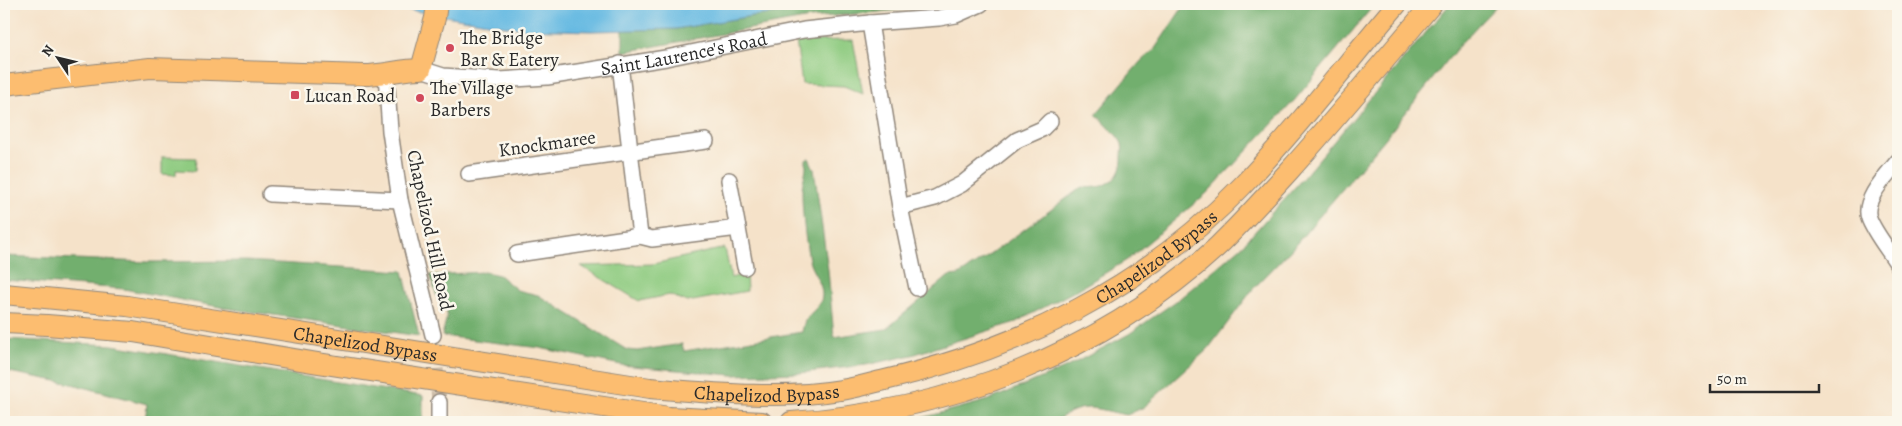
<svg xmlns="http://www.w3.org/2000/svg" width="1902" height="426" font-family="Alegreya,serif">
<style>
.green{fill:#8ecb80;stroke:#5c7b56}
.forest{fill:#72af6e;stroke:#4e6d4c}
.water{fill:#66bae2;stroke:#487286}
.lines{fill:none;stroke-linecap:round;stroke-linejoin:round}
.minor-tunnel{stroke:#cdbda9;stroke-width:15;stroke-dasharray:15 8;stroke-linecap:butt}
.minor-casing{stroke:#90867a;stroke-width:18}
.major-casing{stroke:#90867a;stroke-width:22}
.minor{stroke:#fff;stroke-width:15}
.major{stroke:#fcbd6f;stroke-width:20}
.poi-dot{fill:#d1495b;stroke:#fbf7ec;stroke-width:2}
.labels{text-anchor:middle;stroke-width:5;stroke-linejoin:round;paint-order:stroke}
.poi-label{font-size:19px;fill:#2b2b2b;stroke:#fbf7ec;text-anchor:start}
.street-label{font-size:19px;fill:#2b2b2b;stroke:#fbf7ec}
</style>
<rect width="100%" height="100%" fill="#fbf7ec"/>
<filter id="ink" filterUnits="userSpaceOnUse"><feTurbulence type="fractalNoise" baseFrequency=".02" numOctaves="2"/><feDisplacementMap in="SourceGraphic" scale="10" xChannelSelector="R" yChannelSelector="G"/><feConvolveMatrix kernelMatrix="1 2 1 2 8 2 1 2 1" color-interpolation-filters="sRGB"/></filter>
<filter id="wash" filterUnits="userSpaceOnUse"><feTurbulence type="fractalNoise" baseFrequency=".0096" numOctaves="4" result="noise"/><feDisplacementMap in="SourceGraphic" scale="20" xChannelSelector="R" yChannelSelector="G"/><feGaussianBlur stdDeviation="1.12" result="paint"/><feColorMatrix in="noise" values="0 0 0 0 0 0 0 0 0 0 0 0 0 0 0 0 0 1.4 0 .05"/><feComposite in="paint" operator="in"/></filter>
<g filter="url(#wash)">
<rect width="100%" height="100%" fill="#f5e2c9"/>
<g class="green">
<polygon points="853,40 863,94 844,86 802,84 796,41"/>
<polygon points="162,157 196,158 195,171 176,170 176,175 162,174"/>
<polygon points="725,248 731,278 746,273 747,291 687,302 670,295 639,301 581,266 653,264"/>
</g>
<g class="forest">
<polygon points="823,4 948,4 948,6 810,18 623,52 623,30 676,29 752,16 792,12"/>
<path d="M 1185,4 L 1375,4 L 1293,102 L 1207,193 L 1127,260 L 1075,291 L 1016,322 L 912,355 L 866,365 L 800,373 L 732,375 L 621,365 L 540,348 L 442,336 L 447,316 L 446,308 L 437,297 L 430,275 L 485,272 L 499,275 L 517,290 L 538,295 L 627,350 L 637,351 L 682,344 L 684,351 L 802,332 C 803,327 804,321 807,318 C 812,311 821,306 822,296 C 823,282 811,272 809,260 C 805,238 802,213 802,191 C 802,180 807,173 806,160 L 809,158 L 814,169 L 828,270 L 834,337 L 886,329 L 949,276 L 959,275 L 984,259 L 1082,187 C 1103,190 1123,181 1122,156 C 1122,153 1123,148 1122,144 C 1120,137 1102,121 1096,114 L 1141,61 L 1154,50 Z"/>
<path d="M 1450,4 L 1498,4 L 1462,42 L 1384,140 L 1291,250 L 1253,289 L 1208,349 L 1144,407 L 1127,415 C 1093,409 1086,400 1054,422 L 907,422 L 989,400 L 1065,368 L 1129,334 L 1179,299 L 1241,247 L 1296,186 Z"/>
<polygon points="4,256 147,262 247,261 403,271 419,336 225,308 124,289 4,280"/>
<polygon points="4,339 112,345 423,396 423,422 189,422 177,420 175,422 145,422 147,404 72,384 4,371"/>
</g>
<polygon class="water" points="372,4 823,4 792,12 752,16 676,29 591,31 524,29"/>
</g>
<g filter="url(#ink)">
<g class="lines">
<polyline class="minor-tunnel" points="434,346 439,402"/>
<g class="minor-casing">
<g id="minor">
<polyline points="870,23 900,207 917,288"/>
<polyline points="620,64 640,236"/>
<path id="s1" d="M 421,69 L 443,76 L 499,80 L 547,77 L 666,58 L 804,30 L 870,23 L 939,18 L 956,15 L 981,4"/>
<polyline points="386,74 390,131 400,200 433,335"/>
<path d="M 1898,161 C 1888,174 1862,200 1869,218 C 1873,231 1891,253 1898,265"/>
<polyline points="469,174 706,141"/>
<polyline points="729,180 745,267"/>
<polyline points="270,194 400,200"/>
<polyline points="900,207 935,198 962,184 1017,140 1042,129 1050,121"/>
<polyline points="517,254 640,236 652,239 738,228"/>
<polyline points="439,402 439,422"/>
</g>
</g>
<g class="major-casing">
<g id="major">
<path d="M 4,85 L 150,68 L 364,75 C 383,75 401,69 421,69 L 435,18 L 437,4"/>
<path id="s2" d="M 4,294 L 127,306 L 650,388 C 711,393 781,400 841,390 C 856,388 871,383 885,380 C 1019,349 1145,287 1241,187 C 1297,129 1345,65 1397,4"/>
<polyline points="4,323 47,325 133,332 318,363 669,417 762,422"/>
<path d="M 791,422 C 948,412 1102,353 1218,246 C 1243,222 1266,196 1289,171 C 1338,116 1385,60 1432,4"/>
</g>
</g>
<use href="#minor" class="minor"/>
<use href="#major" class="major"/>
</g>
</g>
<g class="poi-dot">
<circle cx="450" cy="48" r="5"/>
<rect x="290" y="90" width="10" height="10" rx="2.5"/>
<circle cx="420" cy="98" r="5"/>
</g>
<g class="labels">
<g class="poi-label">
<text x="460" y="44">The Bridge<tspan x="460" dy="22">Bar &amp; Eatery</tspan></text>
<text x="430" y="94">The Village<tspan x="430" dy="22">Barbers</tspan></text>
<text x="305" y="102">Lucan Road</text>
</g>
<g class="street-label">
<text dy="7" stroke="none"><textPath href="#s1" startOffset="266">Saint Laurence's Road</textPath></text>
<text transform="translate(547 143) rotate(-8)" y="7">Knockmaree</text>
<text transform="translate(431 230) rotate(78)" y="7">Chapelizod Hill Road</text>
<text dy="7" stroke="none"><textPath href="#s2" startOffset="1190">Chapelizod Bypass</textPath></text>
<text dy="7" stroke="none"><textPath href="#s2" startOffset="365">Chapelizod Bypass</textPath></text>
<text dy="7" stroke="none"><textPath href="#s2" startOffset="770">Chapelizod Bypass</textPath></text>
</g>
</g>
<rect width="1902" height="426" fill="none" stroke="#fbf7ec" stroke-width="20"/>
<g transform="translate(58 58) rotate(305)" stroke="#fbf7ec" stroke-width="4" paint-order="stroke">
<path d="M0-4L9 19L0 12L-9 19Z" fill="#2b2b2b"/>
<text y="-8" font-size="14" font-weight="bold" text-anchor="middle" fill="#2b2b2b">N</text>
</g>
<path d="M1710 384v8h109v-8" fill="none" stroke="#2b2b2b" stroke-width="2.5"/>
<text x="1717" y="384" font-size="15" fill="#2b2b2b" stroke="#fbf7ec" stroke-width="4" paint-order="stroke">50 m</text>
</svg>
